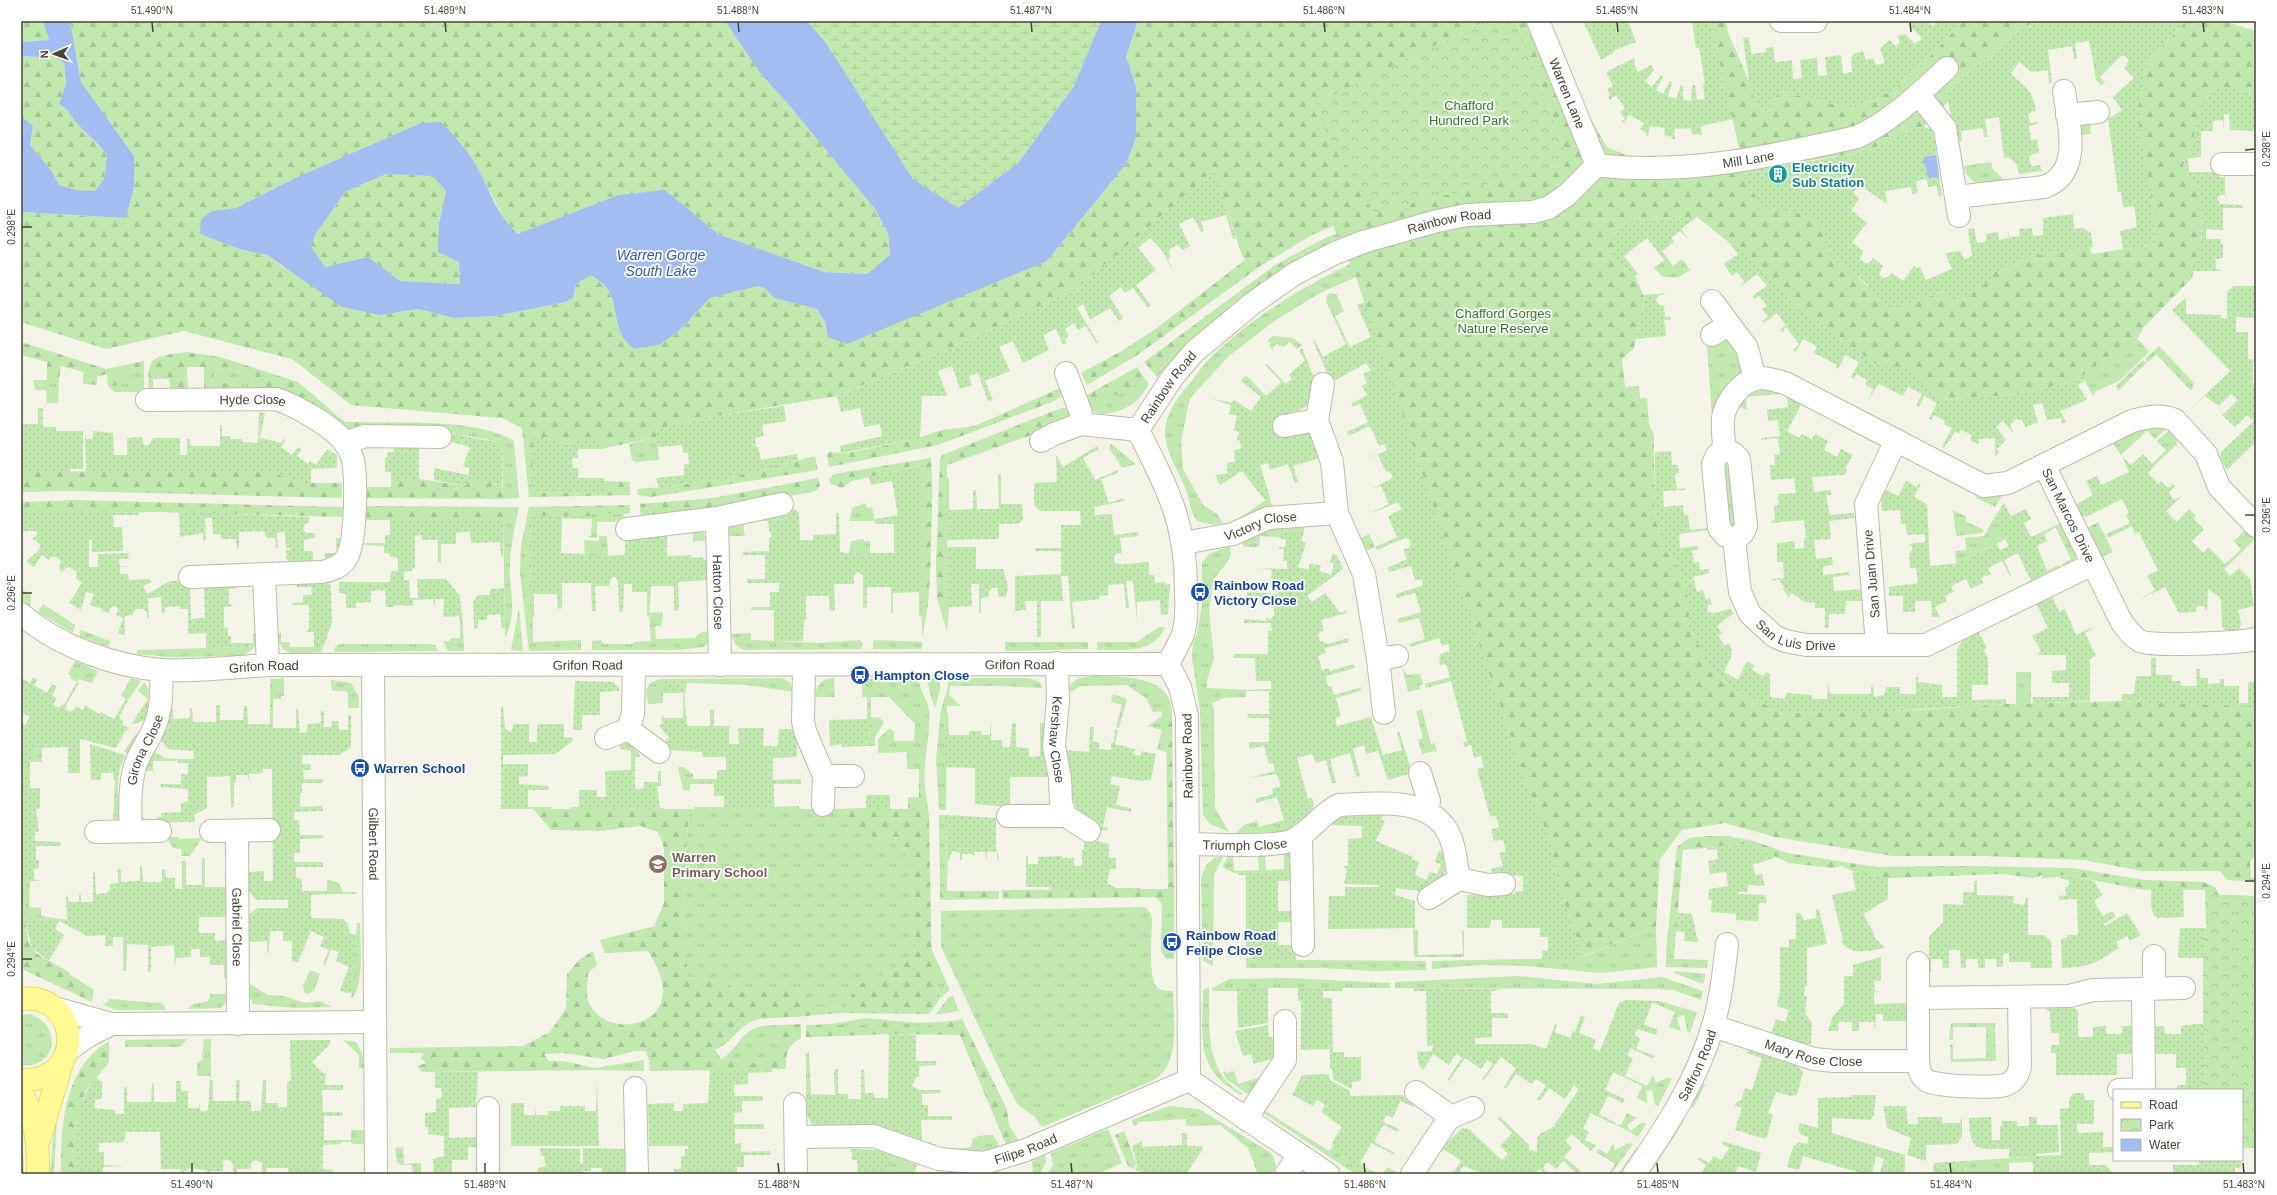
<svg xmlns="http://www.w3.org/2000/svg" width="2277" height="1195" font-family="Arial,sans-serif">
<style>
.grass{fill:url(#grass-tufts)}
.forest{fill:url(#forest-firs)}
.wetland{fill:url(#wetland-marsh)}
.park{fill:url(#park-crowns)}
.garden{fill:url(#garden-dots)}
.water{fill:#a2bef1;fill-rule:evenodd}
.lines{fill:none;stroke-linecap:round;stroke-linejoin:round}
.minor-casing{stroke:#bfbda9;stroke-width:24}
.major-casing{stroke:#e5dd63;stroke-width:24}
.minor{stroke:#fff;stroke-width:22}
.major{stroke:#fffa94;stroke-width:22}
.ticks{fill:none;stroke:#464436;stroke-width:1.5}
.labels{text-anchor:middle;stroke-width:3.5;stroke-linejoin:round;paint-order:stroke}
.street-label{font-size:13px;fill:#464436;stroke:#fff}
.park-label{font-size:13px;fill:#337928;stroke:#fff}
.culture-label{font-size:13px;font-weight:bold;fill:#0d838f;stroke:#fff;text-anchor:start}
.transit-label{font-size:13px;font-weight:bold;fill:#164399;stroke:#fff;text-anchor:start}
.education-label{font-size:13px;font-weight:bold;fill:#785e54;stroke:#fff;text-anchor:start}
.water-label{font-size:14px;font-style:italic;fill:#2e5bb4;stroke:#fff}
.neatline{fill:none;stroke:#464436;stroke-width:1.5}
.ticks-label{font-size:10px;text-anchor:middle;fill:#464436}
</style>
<defs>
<pattern id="grass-tufts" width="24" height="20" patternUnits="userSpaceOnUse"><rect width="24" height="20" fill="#c0e8af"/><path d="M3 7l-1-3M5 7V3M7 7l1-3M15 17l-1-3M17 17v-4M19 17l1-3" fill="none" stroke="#a6c897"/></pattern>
<pattern id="forest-firs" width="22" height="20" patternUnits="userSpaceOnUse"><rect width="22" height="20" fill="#c0e8af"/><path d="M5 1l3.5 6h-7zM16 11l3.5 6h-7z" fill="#a6c897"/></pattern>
<pattern id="wetland-marsh" width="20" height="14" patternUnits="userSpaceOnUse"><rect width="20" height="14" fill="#c0e8af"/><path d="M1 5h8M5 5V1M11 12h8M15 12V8" fill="none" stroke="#a6c897"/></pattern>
<pattern id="park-crowns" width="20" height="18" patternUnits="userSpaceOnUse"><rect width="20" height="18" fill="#c0e8af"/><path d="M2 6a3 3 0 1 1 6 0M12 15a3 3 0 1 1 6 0" fill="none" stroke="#a6c897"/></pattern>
<pattern id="garden-dots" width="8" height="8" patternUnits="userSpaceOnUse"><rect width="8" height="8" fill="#c0e8af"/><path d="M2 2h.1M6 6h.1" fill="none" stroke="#a6c897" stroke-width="1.8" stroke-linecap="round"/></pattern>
</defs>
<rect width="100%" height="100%" fill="#f3f3e7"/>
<g class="grass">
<polygon points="2092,56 2109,68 2100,77 2105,82 2101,86 2096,80"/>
<polygon points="2081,124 2090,124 2091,134 2078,135"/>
<polygon points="1991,162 1993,170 2006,181 1975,183 1966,174 1964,166"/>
<polygon points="1393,216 1334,244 1275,265 1327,237"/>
<polygon points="1667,258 1673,266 1682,259 1690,270 1679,277 1663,277 1654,268"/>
<path d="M 1350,264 L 1356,277 L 1318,294 L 1273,322 L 1228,357 L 1190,398 L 1181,441 L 1183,469 L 1203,505 L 1217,514 L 1223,523 L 1214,525 L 1197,521 C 1190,511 1189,497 1184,485 C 1177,469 1164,448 1165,430 C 1167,411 1178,397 1190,383 C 1197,374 1204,364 1211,357 C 1251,318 1301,288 1350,264 Z"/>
<polygon points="1331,293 1337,295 1344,311 1335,316 1336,318 1334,319 1326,301 1327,295"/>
<polygon points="1273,336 1293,338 1302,345 1297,349 1290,342 1284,347 1276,344 1272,349 1269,345 1271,343 1267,341"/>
<polygon points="2137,338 2149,352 2119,381 2096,391 2093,396 2082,375 2102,360 2135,343"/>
<path d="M 1725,340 C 1737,345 1743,362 1742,374 L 1712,416 L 1707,345 Z"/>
<polygon points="2159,346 2192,381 2194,384 2191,391 2156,354 2148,362 2145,359"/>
<polygon points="2143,360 2146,363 2118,391 2116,386"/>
<path d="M 215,368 C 233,369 251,373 265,385 L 265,393 L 236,393 L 227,383 L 213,384 L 212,375 Z"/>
<polygon points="144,369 144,392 115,392 108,386 117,386 116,373"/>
<polygon points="33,380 59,380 58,403 47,403 46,390 35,390"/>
<path d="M 1146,380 L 1149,384 C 1145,390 1141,397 1135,402 C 1127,409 1096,422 1091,407 Z"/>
<polygon points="1639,386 1640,398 1647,398 1649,425 1636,397 1625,387"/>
<path d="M 1768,389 L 1781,394 L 1746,397 L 1747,410 L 1737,406 C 1746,395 1754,391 1768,389 Z"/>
<path d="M 364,422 C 405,423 480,419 514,441 L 519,498 L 503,499 L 502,443 L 470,436 L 364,431 Z"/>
<polygon points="2159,427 2166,429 2155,439 2147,431 2121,455 2122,457 2113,443 2141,429"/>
<polygon points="2169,430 2177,438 2177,444 2158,462 2156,460 2166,450 2157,441"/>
<polygon points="657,437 659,460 635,462 632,460 629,444"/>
<polygon points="1111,444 1136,464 1122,468 1109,448"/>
<polygon points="1728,456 1740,527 1731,533 1721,459"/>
<polygon points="1978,494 2002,496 1995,507 1977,498 1975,500"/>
<polygon points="1270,497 1272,506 1234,523 1233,520 1238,519"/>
<polygon points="865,503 867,508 872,507 875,521 850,521 852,508"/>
<path d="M 503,507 L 519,507 C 515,525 511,544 510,562 C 508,591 519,608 505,638 Z"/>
<polygon points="1953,510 1967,517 1965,521 1984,530 1982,533 1956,536"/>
<polygon points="630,513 624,514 623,518 615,522 597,522 597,538 587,537 591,536 592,519 589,519 589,514"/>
<polygon points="527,516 531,516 533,642 581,640 581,650 529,651 520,573 521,546"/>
<polygon points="1994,518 2006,539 1956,564 1955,551 1966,550 1965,538 1984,536"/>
<path d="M 744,521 L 744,534 L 746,536 L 725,536 C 727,524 732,523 744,521 Z"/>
<polygon points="2098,522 2113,552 2102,557 2087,528"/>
<polygon points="2060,523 2076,552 2075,560 2064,567 2062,564 2071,559 2055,526"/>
<path d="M 1305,525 L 1304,531 L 1280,530 L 1279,537 L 1260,536 L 1259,547 L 1245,547 L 1242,544 C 1257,526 1285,526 1305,525 Z"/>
<polygon points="2246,529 2255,539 2236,558 2234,556 2241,549 2234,541"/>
<polygon points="697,531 703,532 707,540 693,542 693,532"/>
<polygon points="1369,534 1375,547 1361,553 1359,539"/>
<polygon points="599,536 607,536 608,556 585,556 584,540 599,541"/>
<polygon points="336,538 342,538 334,556 325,561 325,553 336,553"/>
<polygon points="864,539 864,541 870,541 870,556 849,554 851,541"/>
<polygon points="1230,546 1231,554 1228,561 1214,579 1209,609 1214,659 1207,680 1207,688 1246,690 1246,697 1223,698 1212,703 1214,708 1215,808 1229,832 1210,824 1203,815 1200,711 1192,658 1193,643 1197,634 1202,604 1202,563 1209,554"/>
<polygon points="2059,565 2061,568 2032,583 2030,579"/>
<polygon points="21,589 31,595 30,607 21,599"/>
<polygon points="43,604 75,625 73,633 38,612"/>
<polygon points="519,608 523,651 511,650"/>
<polygon points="663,612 661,626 655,626 656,639 695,638 699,633 709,631 708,642 704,647 678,650 592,650 592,641 601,640 604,644 633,644 634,642 651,641 649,613"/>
<polygon points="460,626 463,626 464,651 448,651 443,641 450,641 450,638 460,638"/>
<path d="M 1159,627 L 1165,627 C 1154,655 1121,649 1097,650 L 1097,642 L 1137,642 Z"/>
<polygon points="81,630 110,641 108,647 79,636"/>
<polygon points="253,633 257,633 254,648 243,656 170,657 137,654 137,650 246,647 246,643 253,643"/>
<path d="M 281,633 L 281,642 L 289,642 L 290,647 L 316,647 L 316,643 L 325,643 L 321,652 C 302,653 279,660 278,634 Z"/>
<path d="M 751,633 L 751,640 L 820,643 L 860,640 L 863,644 L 861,649 L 745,650 C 737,648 733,642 731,634 Z"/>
<polygon points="877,640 922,642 922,649 873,649 873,641"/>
<polygon points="1005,642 1088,642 1088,649 1005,651"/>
<polygon points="340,644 427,644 435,645 438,651 334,652 335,647"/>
<polygon points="75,661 98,671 92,683 78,679 77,682 70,678 71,676 68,674"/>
<polygon points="1402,667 1407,675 1420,674 1423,684 1419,686 1420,689 1408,692"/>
<polygon points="2016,672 2031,672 2031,703 2016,704"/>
<path d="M 1094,676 C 1120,677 1171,674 1172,712 L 1166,713 L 1166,752 L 1157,749 L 1162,730 L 1148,726 L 1162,716 L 1161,711 L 1153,712 L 1147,699 L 1127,685 L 1081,686 L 1071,692 L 1068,689 C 1075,678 1081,677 1094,676 Z"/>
<polygon points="131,678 141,681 128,700 121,696"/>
<polygon points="284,678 284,696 281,696 281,699 273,699 273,707 270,707 270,679"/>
<polygon points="781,678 790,682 793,692 747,685 689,683 689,681 663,682 663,703 648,704 646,690 650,683 661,679"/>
<path d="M 834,678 L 835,697 L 815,697 C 816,685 822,678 834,678 Z"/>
<path d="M 919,678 C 920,693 928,700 929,711 C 931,737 922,761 925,787 L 919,787 L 919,769 L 907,769 L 907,752 L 878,753 L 878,739 L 890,728 L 894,732 L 894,741 L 914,741 L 915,724 L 889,697 L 871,697 L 871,717 L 880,718 L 884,722 L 875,737 L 875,746 L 869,746 L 869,708 L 867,708 L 867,697 L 862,697 L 862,679 Z"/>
<polygon points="928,678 940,678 940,690 935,708 929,691"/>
<polygon points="948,678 1028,678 1040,682 1043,688 1001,686 950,686 949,695 961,706 947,706 946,810 939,810 936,760 941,709 948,687"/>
<polygon points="331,680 351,683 359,697 359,708 348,708 348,693 345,691 332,691"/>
<polygon points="144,682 149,690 148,706 154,707 147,721 142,721 149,708 144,705 148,699 138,691"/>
<polygon points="1113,694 1127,699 1119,728 1116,727 1122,705 1111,702"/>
<polygon points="1422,709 1431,744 1435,743 1437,753 1434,751 1422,754 1418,740 1423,738 1416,711"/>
<polygon points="142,731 131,757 124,752 134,736"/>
<polygon points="634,741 634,750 638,752 640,757 635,757 635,762 631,759 631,751 620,749 620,742"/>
<polygon points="38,747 68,748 42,748 42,762 30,762 30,775 21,775"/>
<polygon points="666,748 702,748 702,752 666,750"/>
<polygon points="151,750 165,758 177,759 176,761 153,761 153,771 145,771"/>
<polygon points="678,767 683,767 693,774 693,779 698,779 698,784 690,784 690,791 683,790"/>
<polygon points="115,780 118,780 118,801 124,806 123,821 113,821"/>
<polygon points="1312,797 1314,805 1311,812 1285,832 1237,833 1243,825 1257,821 1259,827 1284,820 1290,827 1310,807 1308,799"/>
<path d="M 689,809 L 829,809 L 878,839 L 902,837 L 913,883 L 915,948 L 900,969 L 857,985 L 845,1007 C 819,1008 816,1012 798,990 L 753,995 L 717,981 L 688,978 C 678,923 686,865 689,809 Z"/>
<path d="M 141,815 L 147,821 L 156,820 L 157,817 L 179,817 L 178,822 C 166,823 148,828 139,818 Z"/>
<polygon points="939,815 946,815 947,891 940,891"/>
<polygon points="166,837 179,837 179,839 202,838 190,856 182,856 181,849 173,848"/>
<polygon points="1291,852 1294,869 1284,870 1283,872 1234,873 1222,867 1228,856 1233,854 1234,871 1259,870 1258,854 1265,854 1266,870 1284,869 1284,854"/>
<path d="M 1217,857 L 1223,857 L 1214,875 L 1213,966 L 1203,961 L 1201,880 C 1203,870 1207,861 1217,857 Z"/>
<polygon points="327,879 339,883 343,892 356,892 357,894 327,894"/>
<polygon points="30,880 29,907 41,908 41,916 68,920 25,921 21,898 21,882"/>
<polygon points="1154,897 1174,897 1174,959 1166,959 1161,952 1162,906 1160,901"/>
<path d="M 1145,907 L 1150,912 L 1152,918 C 1152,932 1148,976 1156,986 C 1160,991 1167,991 1173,991 C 1173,1020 1182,1065 1152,1081 L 1042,1127 L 1035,1117 L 1018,1105 L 1008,1087 L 941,947 L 941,911 Z"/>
<path d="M 357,923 L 360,923 C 360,940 365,989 351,999 Z"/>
<polygon points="1656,926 1657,967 1600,973 1527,966 1480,965 1432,969 1432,961 1580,958"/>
<polygon points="1413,930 1418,930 1418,955 1463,954 1462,931 1464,931 1464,957 1414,957"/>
<polygon points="931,948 950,990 940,998 932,974"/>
<polygon points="1666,951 1674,956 1674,959 1708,960 1707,968 1666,967"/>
<polygon points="1303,960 1426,961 1426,970 1373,971 1322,968 1246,968 1246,961"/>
<polygon points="310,970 320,974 314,991 307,994 305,993 303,986"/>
<polygon points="1675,971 1706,974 1703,984 1674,973"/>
<polygon points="1519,976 1597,984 1662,977 1703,991 1701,1000 1673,990 1657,989 1395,988 1395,982"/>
<polygon points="1290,978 1390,983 1390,988 1235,988 1234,991 1212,991 1212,988 1230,979"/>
<polygon points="250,984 268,995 284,996 305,1003 320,1001 332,1007 292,1008 253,1004 249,996"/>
<path d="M 1209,987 C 1210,1016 1205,1055 1225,1079 C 1229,1085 1236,1089 1242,1093 L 1240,1095 C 1232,1089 1222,1083 1216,1075 C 1197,1054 1203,1019 1203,993 L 1203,990 Z"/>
<polygon points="211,994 226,994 227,1000 221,1008 189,1009 191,1005 208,1001"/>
<polygon points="953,996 959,1011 935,1015 949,997"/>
<polygon points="110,999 161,1003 164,1005 166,1010 116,1010 104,1005"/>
<polygon points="1660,1001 1697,1012 1690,1033 1687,1031 1684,1015 1677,1018 1681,1031 1669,1027 1675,1012 1658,1005"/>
<path d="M 30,1014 C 64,1026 56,1069 21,1065 L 21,1015 Z"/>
<polygon points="866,1018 919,1023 956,1021 960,1034 888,1034 806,1037 806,1025 832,1024"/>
<path d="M 759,1019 C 739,1023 733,1043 715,1050 L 742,1020 Z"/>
<polygon points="1951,1023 1995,1023 1996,1061 1951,1062 1950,1045 1953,1045 1953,1059 1986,1058 1986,1027 1953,1027 1953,1040 1949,1040"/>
<path d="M 782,1025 C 777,1036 778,1049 774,1057 L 768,1057 L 759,1063 L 721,1059 C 735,1052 740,1035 753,1029 C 762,1025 772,1025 782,1025 Z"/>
<polygon points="187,1039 180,1047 125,1047 125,1040"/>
<polygon points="204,1039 211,1039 211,1080 210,1076 197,1076 197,1063 202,1060"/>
<path d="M 343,1040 L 356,1042 C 362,1051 364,1057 364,1068 L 359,1068 L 359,1055 Z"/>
<polygon points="809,1052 811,1094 809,1094 812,1125 806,1113 806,1054"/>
<polygon points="644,1060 644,1071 595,1070 595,1068"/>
<polygon points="1225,1071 1226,1073 1234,1071 1238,1084 1267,1075 1252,1097 1226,1079 1223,1072"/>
<polygon points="1652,1076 1654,1077 1656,1083 1666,1078 1672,1078 1658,1106 1655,1105 1652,1090 1646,1091 1647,1103 1637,1098 1642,1086 1640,1085 1641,1083 1647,1086"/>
<polygon points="1702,1083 1705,1085 1693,1108 1691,1105"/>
<path d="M 1170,1106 L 1199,1109 L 1271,1153 C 1276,1160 1277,1167 1272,1174 L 1258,1174 L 1248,1148 L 1220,1125 L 1186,1126 L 1186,1119 L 1137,1122 L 1138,1124 L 1134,1126 L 1132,1120 Z"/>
<polygon points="1261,1108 1329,1151 1334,1145 1341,1156 1365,1170 1367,1168 1379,1174 1355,1174 1259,1110"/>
<polygon points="1627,1113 1637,1118 1627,1125 1630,1131 1643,1122 1646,1124 1638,1137 1615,1124 1621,1125"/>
<polygon points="55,1115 57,1117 54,1174 50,1174"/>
<polygon points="21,1120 22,1126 24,1174 21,1174"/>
<polygon points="1684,1121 1650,1174 1649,1174 1649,1171 1681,1122"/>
<polygon points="1108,1129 1122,1163 1097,1174 1048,1174 1053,1165 1051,1153"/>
<polygon points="351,1130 365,1130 365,1144 352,1144 351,1142 342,1142 342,1140 351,1140"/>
<polygon points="984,1135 993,1135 998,1143 999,1147 975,1152 951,1150 971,1147 973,1138"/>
<polygon points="1629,1143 1633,1144 1611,1174 1609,1174 1615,1164 1596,1152 1599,1149 1607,1154 1613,1144 1615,1150"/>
<polygon points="403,1147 404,1164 421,1163 421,1173 413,1173 412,1165 401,1165 397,1162 395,1148"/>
<polygon points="1637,1147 1638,1151 1622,1174 1618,1174"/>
<polygon points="890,1153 917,1165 914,1174 890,1174"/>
<polygon points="1045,1155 1046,1162 1040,1174 1033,1174 1032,1161"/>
<polygon points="2033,1157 2033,1162 2009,1163 2009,1173 1966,1174 1965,1161"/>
<polygon points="1387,1167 1400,1174 1383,1174"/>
<polygon points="316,1171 333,1171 333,1174 312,1174"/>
</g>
<g class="forest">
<polygon points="21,21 43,21 49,40 21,42"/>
<path d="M 70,21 L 725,21 L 760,73 L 788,104 L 875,209 L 888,233 L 890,255 L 867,274 L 824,272 L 718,234 L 665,190 L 518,234 L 508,226 L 473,160 L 458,140 L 421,123 L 295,178 L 236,208 L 212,211 L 200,234 L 239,249 L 267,255 L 283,267 L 380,315 L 418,309 L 454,318 L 495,316 L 566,302 L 573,298 L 576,284 L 591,275 C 621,295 610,308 622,336 C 624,341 630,345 634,349 L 659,345 L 678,332 L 710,298 L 758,286 L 766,289 L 774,298 L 817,309 L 825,322 L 828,337 L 1047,261 L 1126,164 L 1136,138 L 1136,86 L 1126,57 L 1138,21 L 1485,21 L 1312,106 L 1375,212 L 1559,166 L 1566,154 L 1516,21 L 1547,21 L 1592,121 L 1607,147 L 1635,159 L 1656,162 L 1740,152 L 1710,21 L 1726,21 L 1728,33 L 1749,81 L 1758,111 L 1769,110 L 1779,91 L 1850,108 L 1873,100 L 1896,88 L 1915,72 L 1963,21 L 2039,21 C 2030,23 2026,28 2018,30 L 1947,93 L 1949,101 L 1927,121 L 1924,127 L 1912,128 L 1868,152 L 1744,170 L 1768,210 C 1780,211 1816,212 1822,223 C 1826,233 1828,247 1830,257 L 1851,270 L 1891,309 L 1945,291 L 1949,303 L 1990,273 L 2003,270 L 2030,256 L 2090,247 L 2092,254 L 2156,244 L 2150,187 L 2139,131 L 2139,89 L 2148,62 L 2184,23 L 2155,21 L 2224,21 L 2256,31 L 2256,95 L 2218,86 L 2208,96 L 2197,120 L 2193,143 L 2183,165 L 2202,199 L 2201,259 L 2192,270 L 2194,270 L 2192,278 L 2143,328 L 2135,343 L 2102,360 L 2074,382 L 2010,395 L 1940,400 C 1923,384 1899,367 1875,364 L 1813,318 L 1792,305 L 1776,280 L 1697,217 L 1654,219 L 1612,258 L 1635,276 L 1645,299 L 1634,348 L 1622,359 L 1625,387 L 1636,397 L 1654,435 L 1654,505 L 1660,538 L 1680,572 L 1690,604 L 1689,625 L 1705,656 L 1702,660 L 1732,689 L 1783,713 L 1916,710 L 2006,704 L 2122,701 L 2254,706 L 2256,707 L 2256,854 L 2250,862 L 2251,878 L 2256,878 L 2256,882 L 2227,880 L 2220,871 L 2143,871 L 2084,860 L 1986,856 L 1893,856 L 1775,837 L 1725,823 L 1682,830 L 1660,859 L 1656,926 L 1583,956 L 1560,890 L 1550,841 L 1526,784 L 1356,277 L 1333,226 L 1312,235 L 1262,265 L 1136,356 L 1087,385 L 1081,373 L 1120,352 L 1157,328 L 1245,260 L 1242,255 L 1214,171 L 1077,289 L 939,353 L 837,396 L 721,415 L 656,429 L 657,437 L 601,449 L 602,438 L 568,445 L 534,434 L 532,492 L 604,494 L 604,481 L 630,482 L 630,495 L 529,497 L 522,428 L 502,418 L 351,405 L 292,359 L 184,331 L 106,349 L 21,322 L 21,212 L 126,218 L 134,187 L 134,156 L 81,82 Z"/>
<path d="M 43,52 L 57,57 L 64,63 L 66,84 L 59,104 C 70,110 69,114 76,122 C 86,134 98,143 107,155 L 104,179 L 95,192 L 76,190 L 59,185 L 52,172 L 30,145 L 33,126 L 21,116 L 21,56 L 37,57 Z"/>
<polygon points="386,174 433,175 446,191 439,224 459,262 460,284 400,281 368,257 325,267 310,247 315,235 345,192"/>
<path d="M 1334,244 C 1268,282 1207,318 1157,377 L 1144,362 L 1275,265 Z"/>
<polygon points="21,342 106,369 144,361 144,369 116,373 117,386 108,386 107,374 97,377 97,385 83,384 84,372 61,366 59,380 47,380 47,362 21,355"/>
<path d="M 187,352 L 220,357 L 298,382 L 340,418 L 346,422 L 364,422 L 364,431 L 351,435 L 265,393 L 265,385 C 251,373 233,369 215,368 L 212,380 L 213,384 L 227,383 L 237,390 L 204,393 L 204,367 L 187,367 L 188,393 L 170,392 L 169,379 L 153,379 L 153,393 L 149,393 C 147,355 150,357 187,352 Z"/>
<polygon points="1137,367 1146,380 1091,407 1087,395"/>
<polygon points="1058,389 1061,392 1061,397 1052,402 938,445 829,467 827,455 829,452 847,453 911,440 942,430 975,426"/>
<polygon points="1061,408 1066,408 1071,414 1065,423 947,465 947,631 937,598 936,565 940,459 942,455"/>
<path d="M 815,456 L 818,470 L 651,497 L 638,495 L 637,489 C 698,486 757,471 815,456 Z"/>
<path d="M 931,458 C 933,487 932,515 931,544 C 930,580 930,602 922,638 L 922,465 L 852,481 L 842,488 L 831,484 L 829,480 L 834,474 Z"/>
<polygon points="121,471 270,472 302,483 342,483 342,498 70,491 21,492 21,472"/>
<polygon points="818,478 820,486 816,491 706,512 641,521 640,504 713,498"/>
<polygon points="419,479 466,486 467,481 502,484 503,499 360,498 360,487 391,487 391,480"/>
<polygon points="74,500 343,507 342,517 159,512 21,513 21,502"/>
<polygon points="630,505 630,513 590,514 589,516 527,516 529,507"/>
<polygon points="363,506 503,507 503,520 360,520"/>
<polygon points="1166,712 1172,712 1174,897 1003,899 1002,890 1168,889"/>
<path d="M 919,787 L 925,787 L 929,817 L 932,974 L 940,998 L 929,1014 L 840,1013 L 794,1017 L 742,1020 L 715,1050 L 721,1059 L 759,1063 L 768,1057 L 774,1057 C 778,1049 777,1036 782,1025 L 801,1024 L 801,1038 C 787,1046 786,1053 786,1069 L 650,1071 L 649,1060 L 646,1051 L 635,1051 L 604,1059 L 563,1053 L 544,1054 L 549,1061 L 563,1061 L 595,1068 L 595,1070 L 422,1072 L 417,1066 L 426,1063 L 421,1058 L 424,1053 L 390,1053 L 390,1048 L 523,1046 L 550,1032 L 566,1008 L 567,974 L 579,960 L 593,951 L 597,965 L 588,973 C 588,981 585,996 589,1003 C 604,1036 663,1030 663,991 C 663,977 655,963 648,951 L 605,953 L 600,940 L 654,926 L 664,903 L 664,848 L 658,832 L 640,826 L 601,831 L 551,830 L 533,809 L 689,809 C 686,865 678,923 689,978 L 717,981 L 753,995 L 764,986 L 798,990 C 816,1012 819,1008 845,1007 L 857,985 L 900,969 L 915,948 L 913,883 L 902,837 L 878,839 L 844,823 L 829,809 L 908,809 L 908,797 L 919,797 Z"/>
<polygon points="1704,836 1728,836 1754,841 1787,853 1876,867 1957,866 2072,868 2144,880 2203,882 2215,887 2220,896 2205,894 2205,890 2143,890 2067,875 2042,875 2033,878 2002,874 1888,878 1852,871 1842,866 1831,868 1789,863 1747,844 1683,850 1674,956 1666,951 1677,847 1689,838"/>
<polygon points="940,891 999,891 999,899 940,900"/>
<polygon points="21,898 29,943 36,953 94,990 92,1002 24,970 21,965"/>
<polygon points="876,1019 925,1027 962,1019 1007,1109 1009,1125 1019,1141 1006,1145 960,1035 888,1034 806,1037 806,1025 867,1026"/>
<path d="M 109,1041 L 109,1062 L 85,1092 L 76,1125 L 75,1174 L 61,1174 C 61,1125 63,1069 109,1041 Z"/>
<polygon points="1124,1131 1136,1163 1134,1169 1128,1166 1115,1135"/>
</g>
<polygon class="wetland" points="807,21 1101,21 1074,86 1018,163 958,208 913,179 826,43"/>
<g class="park">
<polygon points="1485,21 1516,21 1566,154 1565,161 1554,168 1374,213 1311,106"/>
<polygon points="2205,894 2256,896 2256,1148 2242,1148 2242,1090 2203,1090 2203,928 2206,928"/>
</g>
<g class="garden">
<polygon points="1583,21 1628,21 1636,42 1615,50 1613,53 1601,60"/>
<polygon points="1692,21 1710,21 1733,119 1701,126 1702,135 1692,134 1691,128 1674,129 1675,139 1672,139 1672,137 1664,135 1665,128 1650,126 1648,136 1646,136 1647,133 1640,129 1644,123 1629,115 1624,123 1621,121 1625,119 1620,112 1625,108 1616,95 1610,100 1608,96 1610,95 1607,89 1613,86 1606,72 1634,58 1635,63 1634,64 1638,72 1651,65 1654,70 1645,81 1652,87 1661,75 1663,77 1656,90 1663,94 1670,81 1672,82 1668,96 1676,99 1681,85 1683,86 1683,100 1691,101 1692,86 1695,85 1697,100 1705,99 1703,84 1705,83 1699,47 1696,48"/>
<polygon points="1912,21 1927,21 1933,26 1938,21 1963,21 1915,72 1896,88 1873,100 1850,108 1779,91 1769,110 1758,111 1749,81 1743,38 1749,37 1751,54 1766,52 1766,48 1773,47 1775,62 1792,60 1793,79 1802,78 1800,60 1817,58 1818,76 1827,75 1825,57 1841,55 1843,74 1852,72 1851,58 1854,54 1863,51 1866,60 1873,58 1876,65 1885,63 1880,48 1890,40 1896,47 1900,42 1897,36 1905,34 1915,44 1922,38 1908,25"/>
<path d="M 2039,21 L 2184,23 L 2148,62 L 2139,89 L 2139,131 L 2150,187 L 2156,244 L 2123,249 L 2120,231 L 2137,227 L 2134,206 L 2123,207 L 2121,192 L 2118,192 L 2108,119 L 2122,110 L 2113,97 L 2134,78 L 2124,68 L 2129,60 L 2125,56 L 2121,56 L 2109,68 L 2092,56 L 2089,41 L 2075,43 L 2077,58 L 2074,59 L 2072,46 L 2048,50 L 2052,82 L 2049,83 L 2048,70 L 2032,72 L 2019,62 L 2011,74 C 2025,87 2033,90 2036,111 L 2031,112 L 2028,115 L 2031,123 L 2038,122 L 2038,124 L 2029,126 L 2031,140 L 2037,139 L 2039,153 L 2032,154 L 2029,158 L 2030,164 L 2033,166 L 2040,165 L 2042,171 L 2019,174 L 2017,165 L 2009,157 L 2004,158 L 1999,117 L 1985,119 L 1988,137 L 1984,137 L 1983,128 L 1961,131 L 1962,141 L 1955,142 L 1947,93 L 2018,30 C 2026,28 2030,23 2039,21 Z"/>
<polygon points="2219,86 2256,95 2256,131 2230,130 2229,114 2224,114 2224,131 2223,120 2213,121 2213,131 2201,131 2201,157 2188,158 2189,172 2219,172 2219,177 2225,177 2225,195 2220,195 2217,198 2220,204 2243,205 2243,208 2223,208 2223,230 2206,229 2206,239 2221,239 2221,244 2223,244 2223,258 2215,259 2216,269 2223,271 2192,271 2192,259 2201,258 2202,199 2183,165 2193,143 2197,120 2212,89"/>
<polygon points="1924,127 1931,129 1934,136 1942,196 1939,197 1937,186 1928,187 1927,181 1924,179 1916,182 1918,193 1912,194 1911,187 1885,191 1887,204 1861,186 1853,192 1859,199 1851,210 1867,223 1852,242 1863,251 1860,259 1865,263 1869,263 1873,258 1883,266 1879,274 1883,278 1888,277 1892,273 1903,281 1914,266 1917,268 1920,267 1926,280 1952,269 1945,253 1960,251 1964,259 1969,258 1972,255 1968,229 1974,228 1977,243 1986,242 1986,234 1998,232 1999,240 2009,238 2008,231 2010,237 2020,236 2019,229 2032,228 2033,236 2043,235 2043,218 2073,214 2074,229 2083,228 2091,233 2093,247 2030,256 2003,270 1990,273 1991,279 1979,289 1949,303 1944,291 1891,309 1868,291 1868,285 1851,270 1830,257 1822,223 1817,219 1796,213 1768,210 1760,204 1751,190 1744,170 1775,167 1776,182 1781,182 1780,166 1868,152 1912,128"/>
<polygon points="1214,170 1236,239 1233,239 1226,215 1201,222 1204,231 1201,232 1193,217 1179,224 1190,246 1183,250 1177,245 1169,250 1170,257 1168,259 1173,271 1162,250 1150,238 1138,248 1156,270 1136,285 1151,306 1148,308 1133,288 1125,293 1121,287 1109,296 1123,318 1119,321 1110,308 1090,320 1083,304 1077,308 1098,342 1096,343 1086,326 1078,330 1074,323 1065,329 1069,336 1065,339 1067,343 1063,345 1056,329 1043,335 1049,350 1023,363 1013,341 999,347 1010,371 985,381 993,400 988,401 978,373 969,376 972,385 960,389 952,366 938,371 947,396 922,396 920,438 841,453 840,446 882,436 880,424 864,427 860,408 841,412 837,396 939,353 1077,289"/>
<polygon points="1697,217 1681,229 1690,241 1680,231 1671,238 1674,242 1662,251 1667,258 1664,260 1647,238 1624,256 1638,274 1635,276 1612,258 1614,230 1637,220"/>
<polygon points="1728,241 1776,280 1792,305 1813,318 1875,364 1911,368 1940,400 2010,395 2074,382 2082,375 2085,381 2078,385 2087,400 2060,411 2066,422 2062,424 2061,418 2047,420 2042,403 2033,405 2038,422 2026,427 2021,419 2019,421 2017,418 2010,425 2014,434 2003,421 1996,427 2006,440 1997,449 1999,452 1995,457 1995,438 1979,439 1978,444 1970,440 1972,435 1961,430 1959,434 1955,432 1944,448 1942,447 1952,428 1944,424 1945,421 1934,415 1932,420 1929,419 1937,403 1924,396 1919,407 1916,405 1922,394 1908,387 1903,396 1879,384 1868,400 1873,389 1865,385 1867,380 1856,374 1854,379 1851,377 1859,362 1845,355 1838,369 1836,368 1837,365 1814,353 1817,346 1803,339 1796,352 1793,350 1799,344 1786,327 1782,332 1780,330 1786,325 1777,313 1764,323 1762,321 1768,317 1762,309 1767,306 1759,296 1755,299 1752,296 1767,286 1757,274 1741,286 1744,281 1737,272 1732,276 1724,264 1738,254"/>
<polygon points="2233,286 2256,286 2256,318 2236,317 2236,332 2248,332 2248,359 2256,360 2256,362 2253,362 2253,384 2256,385 2256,442 2227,470 2221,459 2221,452 2254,421 2247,415 2235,427 2222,415 2238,400 2231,394 2219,406 2205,396 2186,413 2230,371 2172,310 2186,298 2186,314 2221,315 2221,318 2227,319 2227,292"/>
<polygon points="1668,293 1660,295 1656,299 1659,305 1664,306 1665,317 1670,317 1671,320 1664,320 1666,336 1636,339 1645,299 1643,295"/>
<polygon points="1365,302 1526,784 1550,841 1560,890 1583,956 1580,958 1542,960 1542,951 1548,950 1548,937 1540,937 1540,928 1502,928 1502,920 1491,920 1490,928 1467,928 1467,895 1515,894 1515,892 1523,891 1523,876 1492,874 1491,869 1503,866 1499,853 1506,851 1503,840 1494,841 1491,830 1499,827 1496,815 1490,817 1477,769 1484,767 1481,756 1474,758 1471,745 1464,747 1463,743 1467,741 1451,681 1426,688 1425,684 1450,677 1446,664 1440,665 1439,659 1441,658 1440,654 1450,651 1448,644 1442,646 1439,638 1410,647 1409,644 1425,639 1419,618 1399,623 1398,619 1421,612 1415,593 1397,598 1396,594 1421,586 1423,583 1422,580 1415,580 1411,566 1389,572 1387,568 1407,559 1403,550 1410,547 1411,543 1409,539 1405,538 1377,550 1375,547 1397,537 1388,516 1402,509 1398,502 1373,513 1373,512 1389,504 1381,486 1371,489 1393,478 1390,471 1386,472 1378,455 1365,460 1387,450 1384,444 1379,446 1370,426 1348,436 1347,432 1368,422 1360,404 1353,407 1351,404 1367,395 1362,386 1367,383 1363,374 1371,370 1366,363 1336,380 1330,379 1313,341 1314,339 1323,357 1346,344 1334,319 1336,318 1350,347 1371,337 1357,305"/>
<path d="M 1302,348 L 1315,379 L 1313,379 C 1311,412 1307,407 1280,416 L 1285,436 L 1308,433 L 1312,436 L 1320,458 L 1293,466 L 1298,482 L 1295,483 L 1288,464 L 1270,470 L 1268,463 L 1260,465 L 1270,497 L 1265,500 L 1242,471 L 1220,485 L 1215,475 L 1227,474 L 1227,463 L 1235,462 L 1234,450 L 1241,449 L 1240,441 L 1237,440 L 1239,432 L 1234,430 L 1237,416 L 1229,414 L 1231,405 L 1210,398 L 1232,403 L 1234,400 L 1251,411 L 1261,397 L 1241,381 L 1246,375 L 1266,396 L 1281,382 L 1265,365 L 1267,364 L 1286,384 L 1292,379 L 1289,375 L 1305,360 L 1299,351 Z"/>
<polygon points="1787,396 1799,402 1800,407 1787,431 1799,438 1802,434 1812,439 1815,434 1828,441 1824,450 1837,457 1841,449 1853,455 1845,469 1847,470 1845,475 1812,477 1814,492 1831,490 1831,495 1826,495 1830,515 1854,513 1854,518 1829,521 1831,539 1814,540 1816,559 1832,557 1833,565 1823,566 1823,575 1849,572 1849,575 1833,577 1834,591 1863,589 1864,601 1846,601 1845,614 1829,614 1829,628 1825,628 1825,608 1815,608 1815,603 1805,602 1792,593 1787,599 1788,596 1783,589 1785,588 1778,579 1773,581 1772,579 1784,578 1783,562 1777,562 1777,543 1794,541 1795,549 1804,548 1804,538 1806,538 1804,520 1771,523 1771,521 1775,520 1774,506 1779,505 1778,494 1796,493 1794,478 1771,480 1770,465 1775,465 1774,455 1780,454 1778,438 1761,440 1761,438 1780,436 1778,420 1768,421 1767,410 1788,407"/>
<polygon points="784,406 786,421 762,425 764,436 755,438 756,447 758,447 761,460 797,454 798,460 733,477 659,488 656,478 684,475 684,464 689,464 688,453 683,453 682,445 658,447 656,429 721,415"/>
<polygon points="38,408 43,408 43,427 56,427 56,431 83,431 83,469 70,469 70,472 21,472 21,424 38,424"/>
<polygon points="259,412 265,413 260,438 282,443 283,439 286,440 281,447 292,455 298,447 302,449 297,456 308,464 310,461 316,465 327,449 337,455 337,468 311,469 311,483 302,483 270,472 86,472 85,431 86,439 93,439 93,431 113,433 114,455 127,455 127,438 142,437 144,445 149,445 153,437 153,440 155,438 180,438 180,455 187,455 187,439 190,439 190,446 220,446 220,425 222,425 222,436 230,436 230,439 242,439 242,442 258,443"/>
<polygon points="446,433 502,443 502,484 467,481 466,486 434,480 434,468 468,475 470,468 463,466 470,447 447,441"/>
<polygon points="534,434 568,445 577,439 602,438 601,449 578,449 578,458 572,458 573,468 578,468 578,478 604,478 604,494 531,492"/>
<polygon points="412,442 419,448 419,479 391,480 391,472 385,472 385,458 387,458 387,452 394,452 395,444"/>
<polygon points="1097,446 1099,449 1083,458 1095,480 1118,470 1118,473 1101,479 1109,503 1123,498 1124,501 1094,507 1095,515 1112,514 1114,535 1138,532 1138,536 1120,538 1122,553 1115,554 1114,563 1123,564 1149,562 1149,575 1154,575 1155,583 1165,582 1166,585 1170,584 1168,614 1161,615 1160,600 1137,602 1137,621 1133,581 1126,581 1129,608 1126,608 1124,584 1108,585 1108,595 1099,596 1100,599 1072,602 1075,629 1072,629 1068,576 1061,576 1063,601 1041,601 1041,637 1037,637 1037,601 1025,601 1026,610 1015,611 1015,576 1061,574 1061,551 1035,551 1035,548 1061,548 1061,525 1081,525 1080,511 1040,511 1034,505 1034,483 1057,482 1056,455 1063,467"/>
<path d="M 1671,451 L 1672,465 L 1678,465 L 1679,473 L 1675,474 L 1677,489 L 1686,488 L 1686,490 L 1663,491 L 1664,507 L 1683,505 L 1684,515 L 1688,515 L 1690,530 L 1708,528 L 1708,530 L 1679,534 L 1680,548 L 1697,546 L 1698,550 L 1692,550 L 1694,563 L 1699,562 L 1700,570 L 1709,569 L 1709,573 L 1693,577 L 1697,592 L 1703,590 L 1706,600 L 1710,598 L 1712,604 L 1708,605 L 1707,612 L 1715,613 L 1730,609 L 1734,613 L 1717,626 L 1722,633 L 1718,636 L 1725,646 L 1729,643 C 1736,653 1728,663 1724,672 L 1738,680 L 1747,661 L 1754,665 L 1752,670 L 1763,676 L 1766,672 L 1770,674 L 1770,697 L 1785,699 L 1786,693 L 1812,695 L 1812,699 L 1827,699 L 1828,682 L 1830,694 L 1871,694 L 1871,686 L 1873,686 L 1874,697 L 1884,695 L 1886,687 L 1900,687 L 1900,694 L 1916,694 L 1916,677 L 1918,677 L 1918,682 L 1942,685 L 1942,697 L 1957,697 L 1957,649 L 1964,639 L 1981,630 L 1979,633 L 1987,648 L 1984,650 L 1988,659 L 1988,685 L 1972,685 L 1972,700 L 2006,699 L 2006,704 L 1871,712 L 1783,713 L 1732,689 L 1702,660 L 1704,656 L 1689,625 L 1690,604 L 1680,572 L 1660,538 L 1654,505 L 1655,452 Z"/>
<polygon points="2143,454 2152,464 2156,460 2158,462 2148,473 2158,484 2161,481 2168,488 2173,484 2175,487 2169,492 2173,499 2177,499 2183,495 2166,511 2177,522 2189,509 2196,516 2194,519 2204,529 2192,541 2203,553 2209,547 2225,564 2234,556 2236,558 2224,569 2230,576 2239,568 2250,579 2254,606 2238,610 2241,624 2238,632 2227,633 2222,627 2221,600 2219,597 2208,589 2207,610 2205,610 2205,606 2197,606 2196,612 2179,613 2165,587 2141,599 2155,590 2147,576 2158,570 2139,532 2135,534 2132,526 2108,538 2106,534 2130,523 2126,515 2129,513 2122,499 2086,517 2080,515 2076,508 2078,503 2093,495 2086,481 2097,476 2101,485 2129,472 2122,456 2131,465"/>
<polygon points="922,465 922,617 919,616 919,592 893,593 893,613 891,613 891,587 867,587 867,608 863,608 863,575 857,572 854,575 854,584 834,584 835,610 830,611 829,596 806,596 806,620 804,620 803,641 774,641 774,610 751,610 751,607 770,607 770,592 779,592 779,583 747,583 747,579 765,579 765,555 743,555 743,552 769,551 769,539 772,536 769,530 768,521 750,521 794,509 799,512 800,540 813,540 813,535 836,534 836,513 839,513 840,552 866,556 870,556 870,553 894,553 894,524 875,524 875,519 898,515 892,481 871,485 869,477"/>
<polygon points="998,474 1001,474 1001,504 1022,504 1023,520 1018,524 999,524 999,539 947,540 946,478 949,478 949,510 973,509 973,490 976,490 977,509 999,509"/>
<polygon points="1906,481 1917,487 1919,483 1921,484 1914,497 1927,504 1930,566 1958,563 1997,544 2000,550 2009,546 1994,518 2004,503 2011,516 2026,509 2031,519 2024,523 2031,537 2055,526 2055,528 2044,534 2047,541 2037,546 2047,571 2030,579 2018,553 2004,560 2011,575 2010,576 2002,561 1988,568 1991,574 1981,578 1983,583 1971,589 1966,579 1951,586 1954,592 1945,596 1947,601 1935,607 1940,617 1932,617 1931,601 1915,601 1915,612 1903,612 1903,596 1889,596 1889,587 1918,583 1916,568 1910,568 1909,554 1912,550 1912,546 1908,544 1925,542 1925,534 1907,535 1906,524 1901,524 1900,510 1882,511 1881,496 1885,489 1898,496"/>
<polygon points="138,512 138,515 113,515 114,527 122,527 123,551 92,552 92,540 89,539 89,567 98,567 98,554 128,553 129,559 119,559 120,566 129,566 120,567 120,574 128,574 129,580 150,579 151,582 143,586 147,594 170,581 184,581 190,588 191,619 205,618 204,590 208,586 236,586 236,588 229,589 229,604 233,605 233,606 224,607 224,627 228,628 228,635 231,636 231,643 246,643 246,647 206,648 206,633 188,634 188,609 180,609 180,606 165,607 165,613 162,613 161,597 148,598 149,618 147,618 147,612 143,609 136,609 132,615 125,616 125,635 118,633 123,618 116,615 118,609 116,606 111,607 109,613 102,611 103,609 90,605 94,594 86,592 81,610 68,602 70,602 82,583 75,578 77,575 76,571 70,567 66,568 62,572 59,569 61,561 56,557 51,557 49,560 42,555 34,567 26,561 39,550 40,545 36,540 31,540 38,534 35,531 21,531 21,513"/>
<polygon points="179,512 309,517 309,522 304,525 303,529 306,533 315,533 314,538 304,540 304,551 313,551 313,562 291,563 286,558 286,550 290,550 290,548 286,548 285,532 277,533 278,548 276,548 275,538 267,538 263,531 239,532 239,549 237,549 236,539 221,539 221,534 213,534 212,518 205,518 206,540 203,541 203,533 180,537"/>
<polygon points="531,516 589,516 589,519 562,518 561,553 585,554 585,556 625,555 625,539 667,532 667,556 691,555 692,558 701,557 707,561 708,580 678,582 679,610 674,611 674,586 651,586 649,617 647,616 647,592 632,592 632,584 624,584 623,612 619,612 618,581 615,577 611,578 609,586 595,586 596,611 592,611 591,583 562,583 562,608 558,609 557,594 534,594 534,617 532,618"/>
<polygon points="390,520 503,520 503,557 501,557 500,542 471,543 470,532 456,533 456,544 441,544 441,563 438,562 438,540 422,540 422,535 415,536 415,567 411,571 404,572 404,580 409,580 410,598 418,598 417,579 446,579 460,596 463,626 460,626 459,616 443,617 444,599 435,599 435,609 433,599 413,600 413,606 394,605 394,607 386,607 385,590 371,591 371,602 356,603 356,608 346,608 346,594 339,593 339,582 390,582 391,571 398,571 398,558 391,557 388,553 384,553 384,546 364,545 364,543 385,543 385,535 390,535"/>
<polygon points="1280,530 1304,531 1301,541 1306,543 1298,567 1308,570 1310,563 1321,566 1319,571 1331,575 1334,564 1330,562 1332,554 1337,555 1343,569 1307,596 1312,602 1325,593 1340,613 1346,611 1346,613 1321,620 1324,631 1320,632 1318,636 1320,641 1328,644 1348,638 1349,642 1325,648 1326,653 1318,656 1322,670 1329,668 1330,671 1353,664 1355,668 1326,676 1328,687 1331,686 1334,695 1362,687 1360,691 1336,698 1341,716 1335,718 1337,726 1371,717 1383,755 1402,750 1397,732 1399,731 1412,773 1388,780 1378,751 1366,754 1364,745 1353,749 1360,776 1356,777 1350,753 1330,759 1336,783 1332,783 1326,760 1316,763 1312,754 1297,758 1310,807 1309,812 1290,827 1284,820 1277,797 1256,803 1255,799 1273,794 1272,789 1281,786 1277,774 1249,778 1275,771 1273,763 1269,764 1264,746 1250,749 1249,742 1269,742 1269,718 1247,718 1248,714 1269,714 1269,691 1246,691 1246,690 1271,689 1271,681 1256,681 1255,658 1234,658 1234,654 1268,654 1268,631 1272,631 1271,623 1244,623 1244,619 1266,621 1266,618 1271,619 1274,616 1274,608 1267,605 1267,598 1247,597 1247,592 1278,594 1279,580 1271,579 1272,570 1259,568 1287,569 1287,561 1283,561 1284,549 1279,549 1279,547 1284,547 1286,544 1286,540 1279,538"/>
<path d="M 947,547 L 976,547 L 976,569 L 1003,569 C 1006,581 1010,583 1006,597 L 998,597 L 998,588 L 992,588 L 989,591 L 989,597 L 981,598 L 981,613 L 979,613 L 979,584 L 971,584 L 972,606 L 949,607 L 947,633 Z"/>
<polygon points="328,582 331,587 332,622 325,643 316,643 316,647 314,647 314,632 306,632 309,629 309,605 292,605 292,603 303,602 303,595 312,595 311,587 297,587 296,583"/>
<polygon points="504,588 505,628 502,628 500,614 487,615 487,620 478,620 478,628 474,629 473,602 478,595 490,595 490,589"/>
<polygon points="2052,596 2059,612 2065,609 2076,635 2091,628 2092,629 2085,633 2096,656 2090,659 2090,701 2033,703 2033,697 2069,697 2069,683 2052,683 2052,671 2066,670 2066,655 2038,655 2041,651 2032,636 2048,628 2037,605"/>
<polygon points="2151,658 2156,658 2156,675 2172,675 2172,681 2181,681 2181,686 2197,686 2196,669 2200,669 2200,678 2208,678 2208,684 2220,683 2220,679 2224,679 2224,686 2239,686 2239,703 2248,703 2248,683 2256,681 2256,707 2122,701 2122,694 2134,694 2136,676 2151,676"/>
<polygon points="33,677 38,680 34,685 47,693 52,684 57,687 52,695 57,698 53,704 58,708 65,703 77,682 79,683 66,705 67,710 71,712 77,706 83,710 85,705 99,714 101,712 114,719 126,699 128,700 119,718 123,721 122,724 129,728 144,705 150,708 142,721 131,725 124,733 116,748 80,739 80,773 68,773 68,747 38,747 21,775 30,775 30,788 40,788 40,808 36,809 39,832 35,832 35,841 60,842 61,846 36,846 36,860 39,860 39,868 34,869 34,879 40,881 21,881 21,723 25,725 30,717 21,712 21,678 30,683"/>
<polygon points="575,681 613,682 620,689 619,691 600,692 600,715 582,715 582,730 573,730"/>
<polygon points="689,681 689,683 686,684 686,693 684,693 687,726 710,726 710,710 714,710 714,726 731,726 729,728 729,744 739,744 738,728 764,728 763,746 778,746 779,729 794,729 797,719 797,757 773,758 773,780 801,779 801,784 774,784 774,807 799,806 799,809 694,809 694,807 724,807 724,796 714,796 714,784 698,784 698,779 717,779 717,770 726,770 726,757 702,757 702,748 666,748 661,745 669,738 659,726 662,723 662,716 664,718 683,718 683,693 663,693 663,682"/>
<polygon points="218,705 220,705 220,720 243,720 244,706 247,706 248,724 270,724 270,707 273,707 273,728 296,728 296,709 298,709 300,733 307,732 307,724 321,723 321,711 324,711 324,727 331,727 332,721 338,721 339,730 348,730 348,715 351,715 351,747 340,755 302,755 302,764 310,764 311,770 303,770 304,779 323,779 323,783 302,783 302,793 300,793 300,807 322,806 323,811 294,812 294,820 299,820 300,835 323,835 323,838 300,839 300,853 294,853 294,862 323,862 323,867 296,867 296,878 302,879 302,891 327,891 327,894 311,895 311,918 343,919 348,924 350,934 356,934 353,992 346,993 340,990 349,967 336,961 339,952 331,949 325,965 323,964 329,950 320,946 324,937 311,931 298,962 292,961 292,941 283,941 283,931 270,931 269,952 267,953 267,941 248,942 248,916 257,908 288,908 288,900 256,900 249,891 248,872 264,871 264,881 273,881 272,769 263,769 263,773 249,774 249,779 248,779 247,775 236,775 236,782 234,783 234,807 231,807 230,776 207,777 207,808 194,815 195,822 178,822 178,817 161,817 161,813 181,812 181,803 188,802 188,789 161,787 160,784 181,784 181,774 188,774 188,763 178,763 177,759 194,759 194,751 168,749 160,740 168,709 173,709 173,719 190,718 190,708 192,709 193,722 216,722 216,706"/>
<polygon points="503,706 505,729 511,732 514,724 529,724 529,742 537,742 537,726 539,724 564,724 564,737 573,738 573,741 555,754 503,755 503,764 528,764 528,776 519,777 519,784 548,786 549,790 528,790 528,807 551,807 551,809 501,809 501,707"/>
<polygon points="867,708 869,708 869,746 842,747 841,744 830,746 829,720 867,719"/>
<polygon points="948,713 949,735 969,735 969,731 981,731 982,735 990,735 991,719 991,740 1002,740 1002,747 1010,747 1012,723 1016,723 1016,747 1029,748 1029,757 1040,756 1040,723 1045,723 1044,755 1048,777 1010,777 1010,803 1007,807 975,804 975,768 946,767 946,714"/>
<polygon points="1090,727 1094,727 1093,742 1099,742 1099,749 1111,750 1111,743 1114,742 1115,729 1118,730 1115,744 1135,749 1133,754 1140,756 1142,751 1156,754 1151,780 1140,781 1112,776 1110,784 1120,786 1116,805 1131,808 1131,812 1107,807 1103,827 1108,828 1107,831 1100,830 1079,817 1069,787 1064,759 1066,730 1065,750 1089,752"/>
<polygon points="90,744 125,755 120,767 118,780 114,780 113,773 101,773 101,780 91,780"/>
<polygon points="631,759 635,762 635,787 638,790 644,787 644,782 658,782 658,771 661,771 661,786 657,786 660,808 668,809 571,809 571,807 579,807 579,790 597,790 597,797 606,797 605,771 631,770"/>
<polygon points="866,795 890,795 890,809 835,809 866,808"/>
<polygon points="946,815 996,818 996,846 999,859 997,859 997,852 987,852 987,860 985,852 974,852 974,859 973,854 962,854 962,860 960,860 960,853 953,851 950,855 950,859 948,860 947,886"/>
<polygon points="1384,815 1381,819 1385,821 1376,841 1413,857 1412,859 1419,862 1415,875 1426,880 1430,872 1437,874 1441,865 1435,862 1439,851 1444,853 1445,871 1443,877 1421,891 1396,888 1395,895 1415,901 1415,930 1413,928 1328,929 1329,896 1345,896 1345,887 1378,887 1379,885 1344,884 1347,870 1343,866 1348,866 1348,839 1362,838 1362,826 1331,825 1331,822 1341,817"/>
<polygon points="1089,839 1109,844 1109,858 1116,858 1116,869 1110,869 1107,883 1116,888 1141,888 1141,890 1051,890 1050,887 1026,887 1026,857 1028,856 1028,864 1038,864 1038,857 1062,856 1062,858 1074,858 1074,866 1082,866 1082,850 1084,850 1084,843"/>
<polygon points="1747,844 1777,857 1753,865 1755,875 1762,874 1765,886 1748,885 1747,892 1738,892 1738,894 1766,895 1766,903 1759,903 1758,921 1736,920 1736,914 1711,912 1712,900 1708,899 1709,889 1728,886 1726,872 1710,874 1708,861 1718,859 1717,849 1707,850 1707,848"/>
<polygon points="202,858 205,858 205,887 228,887 228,917 199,917 199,933 215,933 215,941 230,940 230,978 224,978 224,965 210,965 210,957 200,957 200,949 191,949 191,957 176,958 175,968 174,945 151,947 151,972 148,972 148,945 127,944 126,971 123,971 123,937 113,937 113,946 105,946 106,935 87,936 59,921 55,929 64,935 49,960 70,973 69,975 32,948 25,921 67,920 66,896 68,895 69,902 79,902 79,894 81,894 81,902 93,902 93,872 95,872 96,894 107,893 110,889 110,884 118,883 118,869 121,870 121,882 140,881 140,866 142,866 143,882 162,882 162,869 165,869 166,878 175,878 175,889 182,889 182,861 186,861 186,885 202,885"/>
<polygon points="1294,869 1294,881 1278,881 1278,911 1291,911 1291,922 1278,922 1278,945 1290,945 1291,947 1296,947 1296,961 1246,961 1246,958 1253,958 1253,947 1246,947 1246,875 1238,875 1238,873 1282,872 1284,870"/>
<path d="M 1855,871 L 1888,878 L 1888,899 L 1863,914 L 1873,932 L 1878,929 L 1874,932 L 1874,937 L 1885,948 C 1871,950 1850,957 1841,941 L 1843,940 L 1832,895 L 1856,890 L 1852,873 Z"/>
<path d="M 2042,875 L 2067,875 L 2094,881 L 2102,895 L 2094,901 L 2103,916 L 2112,911 L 2116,917 L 2103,924 L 2105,926 L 2127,913 L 2141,935 L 2130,941 L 2127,936 L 2116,942 L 2119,948 C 2096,963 2090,967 2062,968 L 2061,939 L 2067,938 L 2067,935 L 2078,935 L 2077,899 L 2059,900 L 2059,896 L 2066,895 L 2065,888 L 2069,886 L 2069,881 L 2058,877 L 2042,878 Z"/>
<polygon points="1974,881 1977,881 1977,895 2014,896 2013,903 2024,905 2026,898 2028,898 2028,935 2044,935 2051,941 2052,968 2031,968 2030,962 2009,962 2009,953 2003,954 2003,967 1997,967 1996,959 1985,959 1985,968 1978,968 1978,959 1966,959 1966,968 1961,968 1960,950 1949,950 1949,968 1943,968 1942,959 1931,959 1931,972 1929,972 1929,936 1943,922 1943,904 1963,905 1963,892 1974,892"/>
<path d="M 2151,890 L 2183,890 L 2184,917 L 2158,918 C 2149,913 2152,900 2151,890 Z"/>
<polygon points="1819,909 1827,944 1807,948 1807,986 1805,986 1804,996 1807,996 1805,1014 1812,1022 1811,1044 1799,1044 1755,1028 1771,1033 1776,1019 1785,1022 1789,1010 1777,1006 1780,991 1780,947 1789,947 1789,939 1796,939 1796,913 1800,913 1804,920 1816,918 1816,910"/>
<polygon points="1678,913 1692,914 1698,942 1684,941 1685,932 1676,931"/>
<polygon points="2180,928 2203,928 2203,958 2178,958"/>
<polygon points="1881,957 1881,981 1874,981 1875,991 1882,992 1874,992 1874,1004 1906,1003 1906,1021 1883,1021 1883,1014 1876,1014 1875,1032 1874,1022 1859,1022 1859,1031 1852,1031 1852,1022 1838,1022 1838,1031 1828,1031 1833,1016 1844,1004 1844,976 1853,976 1853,965"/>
<polygon points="1235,988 1268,988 1268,1023 1238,1028 1237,991 1234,991"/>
<polygon points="1298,988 1342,988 1342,991 1323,991 1323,998 1332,998 1333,1052 1344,1052 1344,1057 1361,1057 1361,1081 1352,1082 1352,1089 1334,1080 1332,1069 1330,1069 1330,1049 1301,1050 1301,1001 1298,1001"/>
<polygon points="1414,988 1503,989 1491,991 1491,1013 1508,1013 1508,1018 1492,1018 1492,1037 1475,1038 1475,1044 1532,1044 1546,1049 1555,1024 1557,1025 1555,1032 1570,1038 1573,1031 1575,1032 1581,1015 1585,1017 1579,1033 1596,1040 1593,1049 1600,1051 1619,1003 1627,1000 1660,1001 1658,1005 1652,1003 1644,1024 1658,1030 1656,1035 1638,1029 1634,1034 1640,1039 1636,1049 1655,1056 1653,1059 1631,1048 1627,1055 1633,1058 1625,1076 1641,1083 1640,1085 1613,1072 1605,1090 1625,1099 1623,1103 1608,1096 1599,1114 1616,1123 1615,1125 1591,1113 1583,1128 1589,1132 1585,1140 1596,1145 1591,1151 1572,1134 1565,1141 1572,1148 1564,1157 1580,1171 1577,1174 1563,1161 1556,1169 1549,1163 1546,1163 1543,1168 1548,1174 1544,1174 1539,1169 1534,1174 1479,1174 1479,1172 1463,1166 1459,1173 1452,1174 1461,1161 1444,1149 1442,1152 1439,1150 1462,1128 1469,1129 1502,1160 1508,1154 1500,1146 1512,1133 1498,1119 1500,1117 1529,1145 1529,1150 1537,1151 1537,1138 1540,1134 1553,1127 1579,1089 1574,1085 1565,1099 1549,1088 1540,1101 1537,1099 1546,1086 1536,1079 1532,1084 1516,1074 1506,1089 1504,1087 1516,1068 1501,1057 1484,1080 1482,1079 1493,1064 1487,1060 1481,1069 1465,1058 1449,1081 1447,1080 1462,1058 1456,1054 1449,1065 1433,1054 1423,1070 1419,1065 1417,1052 1432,1051 1433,1045 1427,1046 1426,991 1414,991"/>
<polygon points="2046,1008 2074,1008 2078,1011 2078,1037 2093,1037 2093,1027 2106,1026 2106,1034 2122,1034 2122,1026 2137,1026 2134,1054 2117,1054 2117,1075 2056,1075 2056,1053 2051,1053 2051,1045 2059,1045 2059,1033 2051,1033 2050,1011 2046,1010"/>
<polygon points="2195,1024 2204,1024 2203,1090 2177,1090 2177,1085 2186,1085 2186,1068 2176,1068 2176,1054 2153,1054 2151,1026 2164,1026 2165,1034 2181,1034 2181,1026"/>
<polygon points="1268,1025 1269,1037 1277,1037 1278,1057 1254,1064 1251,1054 1243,1056 1235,1031"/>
<path d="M 889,1034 L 916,1035 L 916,1061 L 936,1061 L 937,1065 L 919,1066 L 919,1077 L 916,1077 L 912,1086 L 920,1090 L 941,1090 L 941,1093 L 922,1094 L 922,1105 L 928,1105 L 928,1116 L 952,1116 L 952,1120 L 921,1120 L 922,1142 L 932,1142 L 932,1144 L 936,1144 L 934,1147 L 889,1129 L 817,1127 C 805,1123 809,1105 809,1094 L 835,1095 L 834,1072 L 836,1069 L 838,1069 L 838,1094 L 848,1094 L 848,1099 L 861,1099 L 861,1070 L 864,1070 L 865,1093 L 874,1093 L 874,1098 L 888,1098 Z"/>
<path d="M 290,1040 L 330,1040 L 330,1044 L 312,1062 L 324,1074 L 326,1072 L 325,1085 L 343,1085 L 343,1090 L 322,1090 L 323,1112 L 342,1112 L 343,1116 L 324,1116 L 324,1140 L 342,1140 L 341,1144 L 323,1145 L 323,1169 L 338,1170 C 321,1171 306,1174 289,1174 L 288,1168 L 266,1168 L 266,1174 L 262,1174 L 262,1163 L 255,1160 L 251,1163 L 251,1169 L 237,1169 L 237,1174 L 234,1174 L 232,1162 L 226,1159 L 223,1162 L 223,1171 L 210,1171 L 210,1174 L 207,1174 L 207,1170 L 188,1168 L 188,1170 L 184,1171 L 184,1174 L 181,1174 L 180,1169 L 161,1169 L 160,1132 L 126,1132 L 124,1142 L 99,1143 L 99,1152 L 104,1152 L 104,1165 L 124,1166 L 103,1167 L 103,1174 L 75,1174 C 75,1138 73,1107 96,1078 L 102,1082 L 102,1099 L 95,1100 L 95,1108 L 115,1110 L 115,1114 L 124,1114 L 124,1087 L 127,1087 L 127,1102 L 151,1102 L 152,1083 L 154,1083 L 154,1102 L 176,1102 L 176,1081 L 181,1081 L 181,1091 L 188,1091 L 188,1108 L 198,1108 L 200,1104 L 200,1109 L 202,1112 L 208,1110 L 210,1080 L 213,1080 L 213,1101 L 236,1101 L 236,1080 L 240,1080 L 239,1101 L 251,1101 L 251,1111 L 261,1111 L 263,1080 L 266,1080 L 266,1103 L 278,1103 L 278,1107 L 287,1107 L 287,1082 L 291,1081 Z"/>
<polygon points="1749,1050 1797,1065 1803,1072 1797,1095 1791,1096 1776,1092 1768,1113 1773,1115 1766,1139 1735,1130 1742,1108 1734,1105 1739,1100 1741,1101 1745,1088 1752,1090 1762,1058 1747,1053"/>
<polygon points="772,1069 772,1072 748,1073 748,1084 734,1085 734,1096 762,1096 763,1101 742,1101 742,1112 734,1113 734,1124 764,1124 764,1129 735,1129 735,1144 741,1143 741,1152 770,1151 770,1155 744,1155 744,1167 737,1167 737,1174 674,1174 674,1169 681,1169 681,1156 685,1156 685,1149 688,1149 688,1146 649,1146 648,1104 674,1103 674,1111 683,1111 683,1104 708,1103 710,1070"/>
<polygon points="435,1072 478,1072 476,1107 449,1108 449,1138 480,1137 480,1147 468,1147 468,1160 452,1160 452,1172 434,1173 433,1159 444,1156 444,1136 428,1134 428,1127 425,1127 425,1113 436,1112 436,1099 442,1098 441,1088 435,1088"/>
<polygon points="1329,1074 1330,1080 1350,1091 1350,1096 1402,1095 1416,1105 1414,1107 1400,1101 1393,1118 1386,1115 1383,1122 1399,1129 1398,1132 1383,1125 1374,1142 1395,1153 1393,1154 1371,1143 1360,1164 1367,1168 1365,1171 1341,1156 1332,1143 1342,1127 1321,1112 1325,1105 1317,1100 1313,1106 1292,1095 1302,1075"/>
<polygon points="597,1080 599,1146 511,1146 511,1103 524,1103 524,1115 535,1115 535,1106 536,1115 548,1115 548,1111 560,1111 560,1106 585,1106 585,1111 596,1111"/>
<path d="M 2073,1093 L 2084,1093 L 2085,1100 L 2094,1100 L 2094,1124 L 2077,1124 L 2078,1133 L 2103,1132 L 2103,1147 L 2114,1147 L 2114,1152 L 2089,1153 L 2089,1165 L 2106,1165 L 2113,1174 L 2033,1174 L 2033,1157 L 2009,1158 L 2009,1149 C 1977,1149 1970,1153 1969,1118 L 1991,1117 L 1992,1140 L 2000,1140 L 2000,1126 L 2002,1126 L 2002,1121 L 2017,1121 L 2017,1126 L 2029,1126 L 2029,1117 L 2037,1117 L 2037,1125 L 2058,1125 L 2059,1152 L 2037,1154 L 2037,1156 L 2061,1155 L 2060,1109 L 2069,1108 L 2069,1099 Z"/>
<polygon points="1853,1095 1876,1095 1874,1115 1870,1120 1832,1118 1832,1133 1905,1155 1905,1171 1901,1174 1880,1173 1884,1159 1876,1156 1872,1174 1864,1174 1803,1156 1799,1170 1787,1167 1793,1147 1799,1142 1807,1144 1809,1137 1801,1135 1798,1129 1800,1123 1818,1128 1818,1098 1852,1097"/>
<polygon points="1883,1106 1906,1106 1908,1124 1918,1124 1918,1117 1942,1117 1942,1123 1960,1123 1962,1116 1962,1136 1957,1144 1926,1145 1926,1161 1907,1155 1911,1138 1887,1128"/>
<polygon points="1182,1133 1187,1133 1187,1146 1202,1146 1203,1149 1186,1174 1147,1174 1136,1170 1137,1164 1132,1146 1142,1141 1142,1147 1182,1145"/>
<polygon points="1722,1141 1761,1153 1756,1172 1738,1166 1735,1174 1701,1174 1706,1165 1697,1159 1699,1157 1709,1163 1714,1156 1721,1160 1729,1148 1722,1144"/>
<polygon points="540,1148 580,1149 580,1163 583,1163 583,1148 627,1149 627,1174 603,1174 602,1168 591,1168 591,1171 583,1171 583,1174 539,1174 538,1168 546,1166 544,1156 541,1156"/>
<polygon points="850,1149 879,1150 890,1153 890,1174 848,1174 858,1174 857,1160 852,1160 852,1152 850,1151"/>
<polygon points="2199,1160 2241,1160 2241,1168 2235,1168 2235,1174 2173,1174 2173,1165 2199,1165"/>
<polygon points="1965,1161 1966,1174 1933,1174 1934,1163"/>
</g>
<g class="water">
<path d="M 43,21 L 70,21 L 81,82 L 134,156 L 134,187 L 126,218 L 21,212 L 21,116 L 33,126 L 30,145 L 52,172 L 59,185 L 76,190 L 95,191 L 104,179 L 107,155 C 98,142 86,134 76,122 C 69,114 70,110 59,104 L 66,84 L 64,63 L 57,57 L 43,53 L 37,57 L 21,56 L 21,42 L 49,40 Z"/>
<path d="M 725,21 L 807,21 L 826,43 L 913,179 L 958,208 L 1018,163 L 1074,86 L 1101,21 L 1138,21 L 1126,57 L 1136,86 L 1136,138 L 1126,164 L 1047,261 L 847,344 L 828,337 L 825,322 L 817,309 L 774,298 L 766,289 L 758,286 L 710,298 L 678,332 L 659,345 L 634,349 C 630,345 624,341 622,336 C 610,308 621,294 591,275 L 576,284 L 573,298 L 566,302 L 495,316 L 454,318 L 418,309 L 380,315 L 342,307 L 267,255 L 239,249 L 200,234 L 201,219 L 212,211 L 236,208 L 295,178 L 421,123 L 441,122 C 452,134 464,146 473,160 C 488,184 496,216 518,234 L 619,195 L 665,190 L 718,234 L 824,272 L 867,274 L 890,255 L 888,233 L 875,209 L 788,104 L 760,73 ZM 386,174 L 433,176 L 446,191 L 439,224 L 438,252 L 459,262 L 460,284 L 400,281 L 368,257 L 325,267 L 311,247 L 315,235 L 345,192 Z"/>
<polygon points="1936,155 1939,177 1928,178 1926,166 1922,162 1925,157"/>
</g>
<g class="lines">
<g class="minor-casing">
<g id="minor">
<path id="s1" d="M 1538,21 L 1597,165"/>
<polyline points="1781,21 1816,21"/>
<polyline points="1919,95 1945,128 1959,216"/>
<polyline points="2067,115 2098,112"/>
<polyline points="2222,164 2256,164"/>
<path id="s2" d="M 1597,165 C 1683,176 1773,156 1857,137 C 1891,121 1919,94 1947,68"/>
<path d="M 1956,197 L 2044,187 C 2084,173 2068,122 2064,91"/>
<polyline points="1712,301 1747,348 1755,379"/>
<polyline points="1712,335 1728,325"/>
<polyline points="1066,373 1081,413 1081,424 1138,430"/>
<polyline points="1323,384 1317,420 1332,462 1337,513 1364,574 1378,659 1384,713"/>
<path id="s3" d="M 147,400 L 276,399 C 295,405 334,427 345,443 C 350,450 353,458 354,466 C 356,486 356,541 347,557 C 342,567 332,570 322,572 L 190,577"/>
<polyline points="1284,426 1317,420"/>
<polyline points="1041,441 1054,434 1081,424"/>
<polyline points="345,443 365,436 440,437"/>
<path d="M 1724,449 C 1724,439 1722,428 1723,418 C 1726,401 1742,379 1761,378 C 1769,378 1777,381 1785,383 L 1984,486 L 2008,483 L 2132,421 C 2147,417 2159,414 2175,420 L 2206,454 L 2219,487 L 2256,526"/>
<polygon points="1724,449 1733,453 1739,459 1746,526 1743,533 1734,539 1726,536 1719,528 1713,464 1717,455"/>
<path id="s4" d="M 2044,465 L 2121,621 C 2127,629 2132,637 2140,641 C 2153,647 2239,643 2256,639"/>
<path id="s5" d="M 717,518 L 720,665"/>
<polyline points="627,529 717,518 782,504"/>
<path id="s6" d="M 1734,539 L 1740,592 L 1750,614 L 1774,636 L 1785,641 L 1806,645 L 1926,645 L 2093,564"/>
<path id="s7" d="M 1184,543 L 1233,534 L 1268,518 L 1337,513"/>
<polyline points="264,575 268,665"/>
<path id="s8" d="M 21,614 C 58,646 113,666 161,670 C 196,672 233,667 268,665 L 1168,664"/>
<polyline points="1877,645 1866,504 1896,440"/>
<polyline points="1378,659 1397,656"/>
<path id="s9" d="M 1057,663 L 1058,700 L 1054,746 L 1060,778 L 1061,804 L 1066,816 L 1089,831"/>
<path id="s10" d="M 373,665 L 376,1174"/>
<polyline points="804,665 803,721 805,731 824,776 823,805"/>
<polyline points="628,729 659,752"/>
<polyline points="606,738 628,729 633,714 634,666"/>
<polyline points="1420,773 1429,801 1427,811"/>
<polyline points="824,776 853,776"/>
<polyline points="1008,816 1066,816"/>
<path id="s11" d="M 131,831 C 130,809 129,788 135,766 C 139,753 148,742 153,730 C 162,711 162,690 161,670"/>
<polyline points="211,831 269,830"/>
<path id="s12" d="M 237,831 L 238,1024"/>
<polyline points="96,832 160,831"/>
<polyline points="1301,836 1303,945"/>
<path id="s13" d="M 1188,844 C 1210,844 1277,848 1293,840 C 1311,832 1321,813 1339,805 C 1372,804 1421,796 1444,826 C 1455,840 1456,863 1459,879"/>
<polyline points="1429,898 1459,879 1488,885 1504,884"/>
<polyline points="2154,988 2154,956"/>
<polyline points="2143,989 2144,1090"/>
<polyline points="1918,998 2069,996 2093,990 2184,988"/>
<polyline points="55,1008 111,1024 375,1022"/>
<path id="s14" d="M 1713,1026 L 1814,1059 L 1834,1061 L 1918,1061 L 1918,963"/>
<polyline points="68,1050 88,1036 111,1024"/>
<path d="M 1918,1061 C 1919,1068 1920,1076 1926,1080 C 1935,1087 1993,1088 2005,1085 C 2014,1082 2018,1076 2020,1067 L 2019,997"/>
<polyline points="635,1088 637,1174"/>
<polyline points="2119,1090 2144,1089"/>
<polyline points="1416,1092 1443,1111 1449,1118"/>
<polyline points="795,1104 796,1174"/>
<polyline points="1246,1119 1285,1060 1285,1021"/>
<path id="s15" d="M 796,1137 L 873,1136 L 939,1159 L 984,1163 L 1026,1150 L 1189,1080"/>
<polyline points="488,1174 488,1108"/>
<polyline points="1286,1174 1299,1155"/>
<path id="s16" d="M 1328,1174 L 1189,1080 L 1187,716 L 1180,687 L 1168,664 C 1173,654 1179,644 1183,634 C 1188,619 1186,603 1186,588 C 1186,521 1167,488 1138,430 L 1172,378 L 1194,352 L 1253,303 L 1296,273 L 1333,254 L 1363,242 L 1437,221 L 1467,215 L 1533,212 L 1548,208 L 1567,195 L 1597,165"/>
<polyline points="1412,1174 1449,1118 1473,1108"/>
<path id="s17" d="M 1634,1174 C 1666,1128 1697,1080 1713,1026 C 1721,999 1724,971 1727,944"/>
</g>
</g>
<g class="major-casing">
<g id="major">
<path d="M 21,999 C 81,992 87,1083 21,1080"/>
<path d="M 21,1093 C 37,1118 38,1145 38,1174"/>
<polyline points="39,1140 62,1063"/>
</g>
</g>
<use href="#minor" class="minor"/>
<use href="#major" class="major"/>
</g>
<path class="ticks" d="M 152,22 L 153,32M 445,22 L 446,32M 738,22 L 739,32M 1031,22 L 1032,32M 1324,22 L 1325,32M 1617,22 L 1618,32M 1910,22 L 1911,32M 2203,22 L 2204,32M 2245,150 L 2255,149M 22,227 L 32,227M 2245,515 L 2255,515M 22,593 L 32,593M 2245,881 L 2255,881M 22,959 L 32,959M 192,1163 L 192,1173M 485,1163 L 485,1173M 778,1163 L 779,1173M 1071,1163 L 1072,1173M 1364,1163 L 1365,1173M 1657,1163 L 1658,1173M 1950,1163 L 1951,1173M 2243,1163 L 2244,1173"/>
<defs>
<g id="building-disc" transform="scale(1)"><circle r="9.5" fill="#0f9aa8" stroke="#fff"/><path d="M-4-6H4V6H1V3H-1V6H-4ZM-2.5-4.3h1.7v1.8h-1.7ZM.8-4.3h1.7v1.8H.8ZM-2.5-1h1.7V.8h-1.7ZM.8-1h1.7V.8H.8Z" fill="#fff"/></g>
<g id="bus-disc" transform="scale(1)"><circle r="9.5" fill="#1a4fb4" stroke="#fff"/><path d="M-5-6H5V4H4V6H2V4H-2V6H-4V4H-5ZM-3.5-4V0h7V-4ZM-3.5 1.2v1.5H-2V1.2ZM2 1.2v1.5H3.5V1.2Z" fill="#fff"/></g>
<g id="school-disc" transform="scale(1)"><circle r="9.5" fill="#8d6e63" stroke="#fff"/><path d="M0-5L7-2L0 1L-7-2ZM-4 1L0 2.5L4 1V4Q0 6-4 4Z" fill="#fff"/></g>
</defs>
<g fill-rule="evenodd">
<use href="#building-disc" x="1778" y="174"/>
<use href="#bus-disc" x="1200" y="592"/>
<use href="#bus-disc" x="860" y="675"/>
<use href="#bus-disc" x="360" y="768"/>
<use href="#school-disc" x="658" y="864"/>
<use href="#bus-disc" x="1172" y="942"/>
</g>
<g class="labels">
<g class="street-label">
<text dy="5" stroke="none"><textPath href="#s1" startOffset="78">Warren Lane</textPath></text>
<text dy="5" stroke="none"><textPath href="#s2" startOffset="152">Mill Lane</textPath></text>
<text dy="5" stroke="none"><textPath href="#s16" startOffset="1223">Rainbow Road</textPath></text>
<text dy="5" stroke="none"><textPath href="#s16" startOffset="887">Rainbow Road</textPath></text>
<text dy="5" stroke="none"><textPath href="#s3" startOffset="106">Hyde Close</textPath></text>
<text dy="5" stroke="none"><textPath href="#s4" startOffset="56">San Marcos Drive</textPath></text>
<text dy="5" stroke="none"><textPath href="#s7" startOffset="79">Victory Close</textPath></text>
<text transform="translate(1871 574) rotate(-95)" y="5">San Juan Drive</text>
<text dy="5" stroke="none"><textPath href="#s5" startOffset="74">Hatton Close</textPath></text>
<text dy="5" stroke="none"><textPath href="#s6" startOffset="131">San Luis Drive</textPath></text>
<text dy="5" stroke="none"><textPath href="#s8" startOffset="1012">Grifon Road</textPath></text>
<text dy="5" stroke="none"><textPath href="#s8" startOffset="580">Grifon Road</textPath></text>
<text dy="5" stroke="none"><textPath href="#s8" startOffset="256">Grifon Road</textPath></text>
<text dy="5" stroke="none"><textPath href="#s9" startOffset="77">Kershaw Close</textPath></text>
<text dy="5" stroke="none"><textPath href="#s11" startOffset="84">Girona Close</textPath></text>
<text transform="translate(1187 756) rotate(-91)" y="5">Rainbow Road</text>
<text dy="5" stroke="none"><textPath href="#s13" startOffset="57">Triumph Close</textPath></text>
<text dy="5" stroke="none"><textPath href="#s10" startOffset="179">Gilbert Road</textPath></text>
<text dy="5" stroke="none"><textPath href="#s12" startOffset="96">Gabriel Close</textPath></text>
<text dy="5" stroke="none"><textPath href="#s14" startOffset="105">Mary Rose Close</textPath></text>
<text dy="5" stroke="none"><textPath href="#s17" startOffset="126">Saffron Road</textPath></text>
<text dy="5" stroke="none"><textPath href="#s15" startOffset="236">Filipe Road</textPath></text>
</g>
<g class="park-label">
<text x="1469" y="110">Chafford<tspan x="1469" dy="15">Hundred Park</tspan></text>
<text x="1503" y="318">Chafford Gorges<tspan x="1503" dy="15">Nature Reserve</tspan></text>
</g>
<g class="culture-label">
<text x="1792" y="172">Electricity<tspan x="1792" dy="15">Sub Station</tspan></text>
</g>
<g class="transit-label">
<text x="1214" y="590">Rainbow Road<tspan x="1214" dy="15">Victory Close</tspan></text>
<text x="874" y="680">Hampton Close</text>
<text x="374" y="773">Warren School</text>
<text x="1186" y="940">Rainbow Road<tspan x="1186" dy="15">Felipe Close</tspan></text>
</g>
<g class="education-label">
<text x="672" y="862">Warren<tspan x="672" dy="15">Primary School</tspan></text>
</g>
<g class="water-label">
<text x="661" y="260">Warren Gorge<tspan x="661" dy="16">South Lake</tspan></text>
</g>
</g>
<rect width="2277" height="1195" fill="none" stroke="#ffffff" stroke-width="44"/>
<rect x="2113" y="1089" width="130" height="72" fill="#ffffff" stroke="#b5b4af"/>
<rect x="2121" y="1102" width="20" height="6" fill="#fffa94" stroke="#b5b4af"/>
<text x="2149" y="1109" font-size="12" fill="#464436">Road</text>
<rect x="2121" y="1119" width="20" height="12" fill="url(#park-crowns)" stroke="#b5b4af"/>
<text x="2149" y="1129" font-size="12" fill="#464436">Park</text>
<rect x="2121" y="1139" width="20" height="12" fill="#a2bef1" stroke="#b5b4af"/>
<text x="2149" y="1149" font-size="12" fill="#464436">Water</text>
<g transform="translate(54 54) rotate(268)" stroke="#ffffff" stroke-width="3" paint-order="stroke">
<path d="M0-3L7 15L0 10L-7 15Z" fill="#464436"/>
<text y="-6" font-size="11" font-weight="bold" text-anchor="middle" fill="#464436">N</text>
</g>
<rect x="22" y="22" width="2233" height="1151" class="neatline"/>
<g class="ticks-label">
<text x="152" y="14">51.490°N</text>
<text x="445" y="14">51.489°N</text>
<text x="738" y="14">51.488°N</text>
<text x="1031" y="14">51.487°N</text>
<text x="1324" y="14">51.486°N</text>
<text x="1617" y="14">51.485°N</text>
<text x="1910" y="14">51.484°N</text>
<text x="2203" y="14">51.483°N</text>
<text transform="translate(2266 149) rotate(-90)" y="4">0.298°E</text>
<text transform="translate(11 227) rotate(-90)" y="4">0.298°E</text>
<text transform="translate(2266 515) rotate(-90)" y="4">0.296°E</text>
<text transform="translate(11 593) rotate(-90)" y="4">0.296°E</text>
<text transform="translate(2266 881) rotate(-90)" y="4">0.294°E</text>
<text transform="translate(11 959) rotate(-90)" y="4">0.294°E</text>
<text x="192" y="1188">51.490°N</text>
<text x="485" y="1188">51.489°N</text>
<text x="779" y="1188">51.488°N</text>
<text x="1072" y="1188">51.487°N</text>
<text x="1365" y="1188">51.486°N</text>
<text x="1658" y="1188">51.485°N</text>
<text x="1951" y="1188">51.484°N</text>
<text x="2244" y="1188">51.483°N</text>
</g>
</svg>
